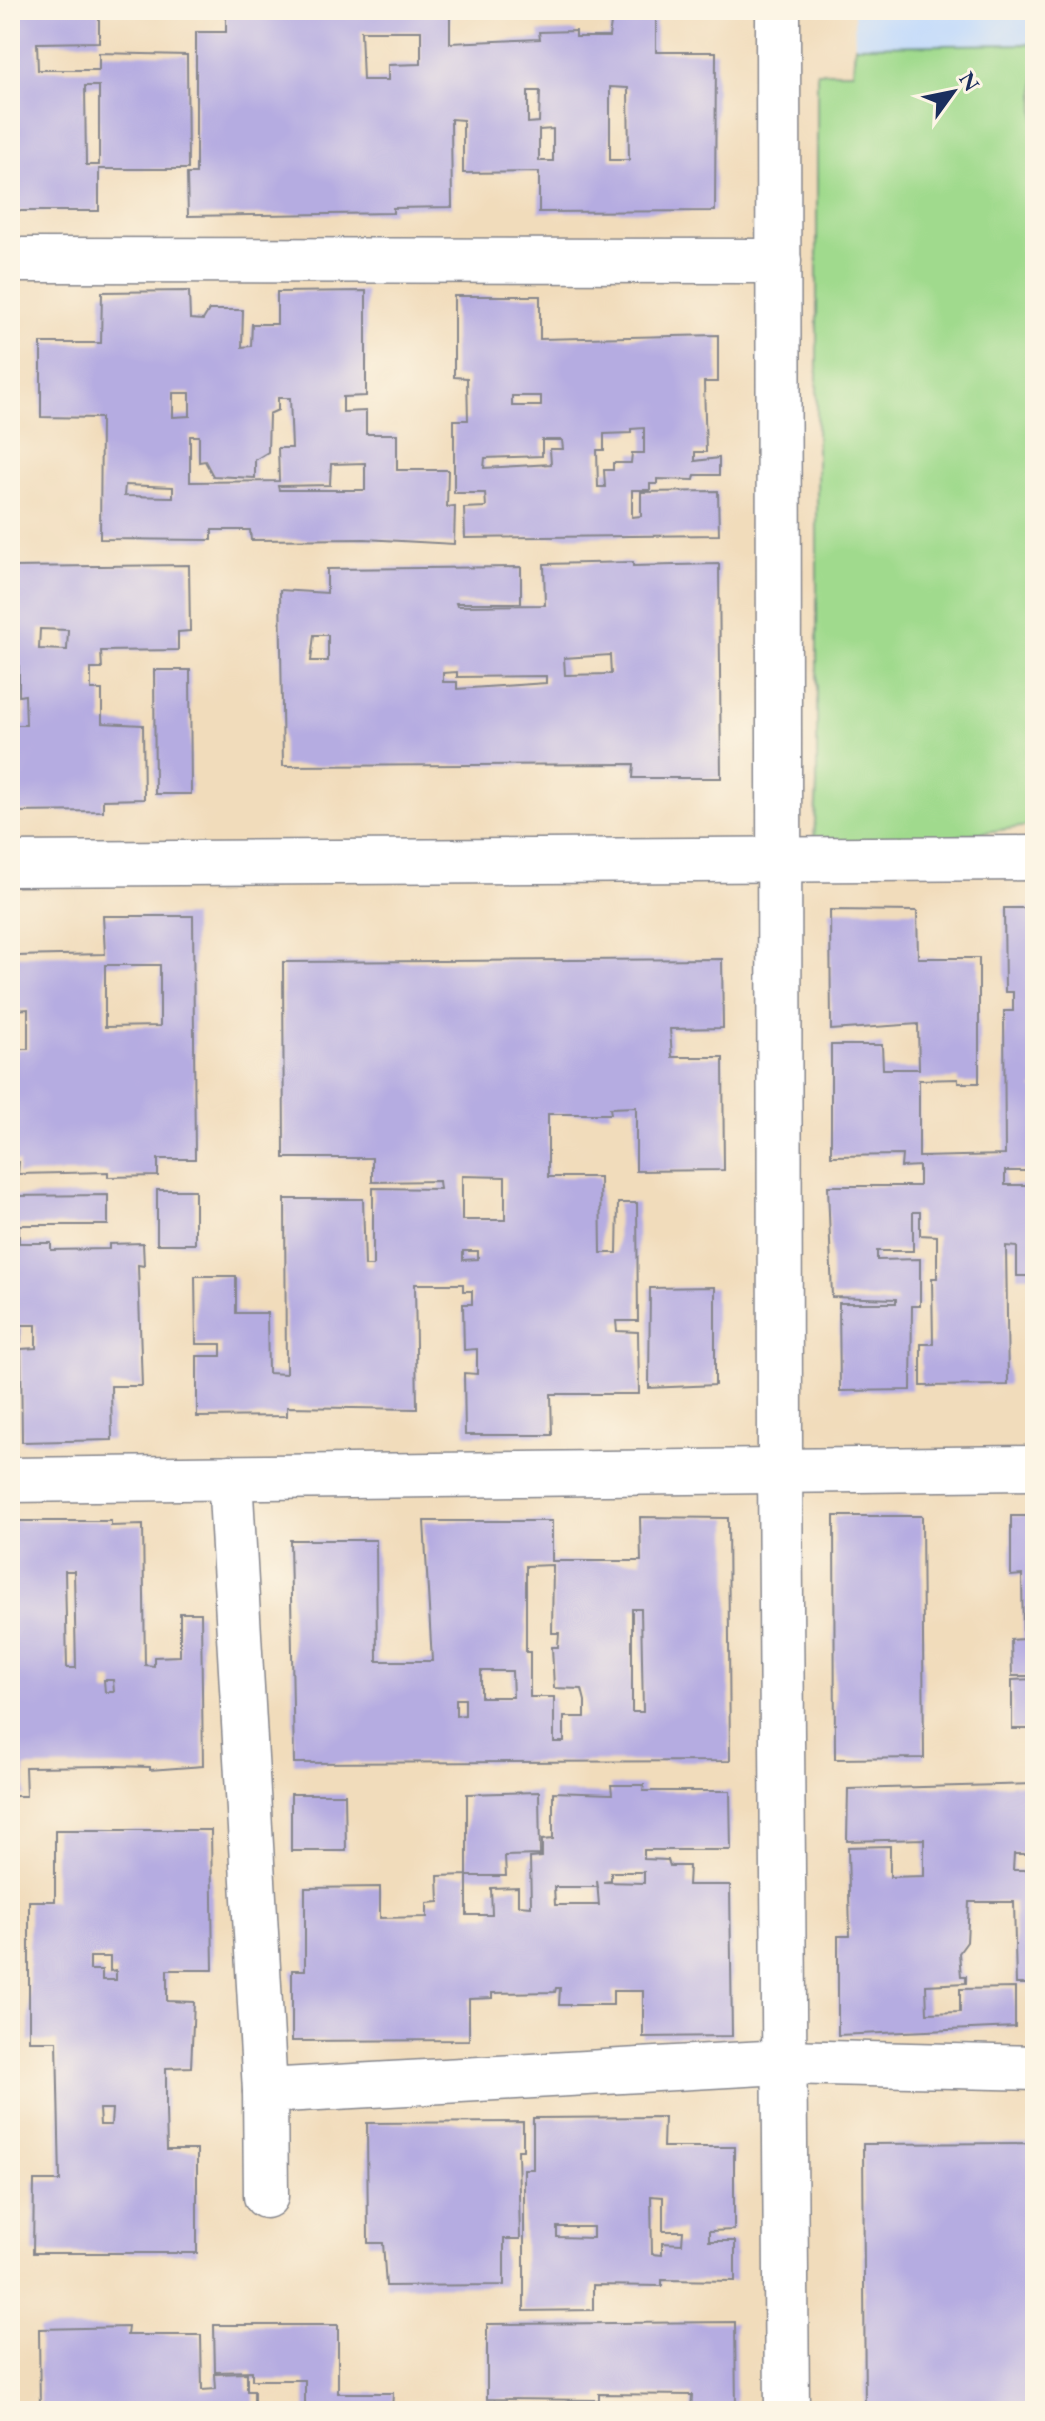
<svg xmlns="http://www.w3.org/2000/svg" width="1045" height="2421" font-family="'EB Garamond',serif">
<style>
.built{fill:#c7ddf9}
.green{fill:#a0da8d;stroke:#5e8476;stroke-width:2}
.building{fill:#b5ace1;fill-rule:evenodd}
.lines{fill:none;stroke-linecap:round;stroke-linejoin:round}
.minor-casing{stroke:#86868c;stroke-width:47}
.tertiary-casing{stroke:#86868c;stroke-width:47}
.minor{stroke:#fff;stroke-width:44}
.tertiary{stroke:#fff;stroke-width:44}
</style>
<rect width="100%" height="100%" fill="#fcf5e5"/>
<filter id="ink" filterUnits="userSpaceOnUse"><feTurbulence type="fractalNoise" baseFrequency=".0125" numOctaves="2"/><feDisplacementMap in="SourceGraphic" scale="16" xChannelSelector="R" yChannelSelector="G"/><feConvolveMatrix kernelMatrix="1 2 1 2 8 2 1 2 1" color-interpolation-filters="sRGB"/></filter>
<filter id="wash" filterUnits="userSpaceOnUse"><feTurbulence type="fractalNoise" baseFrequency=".006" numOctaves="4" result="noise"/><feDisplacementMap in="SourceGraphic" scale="32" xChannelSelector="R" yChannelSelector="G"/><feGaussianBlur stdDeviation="1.8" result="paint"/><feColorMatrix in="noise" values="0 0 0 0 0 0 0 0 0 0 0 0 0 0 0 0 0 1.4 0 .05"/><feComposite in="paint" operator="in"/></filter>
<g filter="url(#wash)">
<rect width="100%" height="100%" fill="#f1dcbb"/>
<polygon class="built" points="854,10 1035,10 1035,44 855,46"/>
<polygon class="green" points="1035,44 1035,825 813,857 817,786 817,72 853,72 855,46"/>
<g id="blocks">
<g class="building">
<path d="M 10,10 L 99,10 L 99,42 L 37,43 L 38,70 L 99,70 L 99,53 L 187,55 L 188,169 L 99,169 L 99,211 L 12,211 ZM 85,86 L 99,86 L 99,165 L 86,165 Z"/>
<path d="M 226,10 L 450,10 L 450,43 L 540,39 L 539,32 L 576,31 L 576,37 L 609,37 L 613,10 L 656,10 L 656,52 L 716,52 L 715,211 L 539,212 L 539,172 L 463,173 L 463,120 L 451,119 L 452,207 L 393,208 L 393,213 L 188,216 L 187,174 L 196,174 L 196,32 L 226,32 ZM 361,31 L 421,31 L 421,64 L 388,65 L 388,80 L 363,80 ZM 610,87 L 628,88 L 629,160 L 610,160 ZM 528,91 L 540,91 L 539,122 L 528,123 ZM 553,129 L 553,161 L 539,161 L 539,130 Z"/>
<path d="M 189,291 L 190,319 L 203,320 L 209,310 L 243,310 L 242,347 L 251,346 L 252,324 L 277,324 L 277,292 L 366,291 L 366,396 L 343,397 L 343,412 L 366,411 L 366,434 L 397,434 L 397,470 L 448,470 L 447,507 L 455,506 L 454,544 L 365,539 L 251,540 L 250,530 L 212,530 L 212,540 L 100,539 L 101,418 L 41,417 L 41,343 L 101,343 L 102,292 ZM 173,393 L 190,393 L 190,416 L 173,417 ZM 278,398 L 290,398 L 292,448 L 278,448 L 279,481 L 190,482 L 190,436 L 199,436 L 199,462 L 205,461 L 213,476 L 255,478 L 255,460 L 268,452 L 269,414 L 278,410 ZM 365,463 L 365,490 L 279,490 L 278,486 L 330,485 L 331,464 ZM 125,485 L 173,487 L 173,497 L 124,496 Z"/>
<path d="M 454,296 L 540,296 L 540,339 L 718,335 L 718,382 L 704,382 L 706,452 L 695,452 L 695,461 L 719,458 L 719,475 L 695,475 L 694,480 L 657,479 L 657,484 L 650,484 L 650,490 L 632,490 L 632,517 L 641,516 L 641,492 L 718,491 L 719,535 L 465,538 L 464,508 L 486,507 L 485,493 L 454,493 L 454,420 L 468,420 L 467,378 L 454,377 ZM 512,396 L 541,396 L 541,406 L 512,406 ZM 644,428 L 644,453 L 632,453 L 631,463 L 613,463 L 613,470 L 604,470 L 605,487 L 598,487 L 597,450 L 604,450 L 604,434 L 631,433 L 631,429 ZM 542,440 L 562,440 L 563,449 L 550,449 L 551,464 L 484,468 L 485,458 L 542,456 Z"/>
<rect x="10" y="422" width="3" height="49"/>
<rect x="10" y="496" width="4" height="47"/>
<path d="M 633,562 L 633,566 L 719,564 L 721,778 L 633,778 L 634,764 L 283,766 L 280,590 L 327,593 L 327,569 L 521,567 L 521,603 L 456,603 L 457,606 L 545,605 L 544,564 ZM 314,635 L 328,635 L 328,661 L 311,661 ZM 610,655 L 611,674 L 565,675 L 564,658 ZM 457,672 L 457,677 L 546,676 L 546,683 L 457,689 L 457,682 L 443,682 L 443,673 Z"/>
<path d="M 189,565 L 190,631 L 178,632 L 178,650 L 101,651 L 102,669 L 91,669 L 91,690 L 102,690 L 102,723 L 143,725 L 144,799 L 103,800 L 103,811 L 10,812 L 10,733 L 14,733 L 14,725 L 26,725 L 25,695 L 19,696 L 19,649 L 13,648 L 10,654 L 10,567 ZM 40,629 L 68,630 L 67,650 L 39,649 Z"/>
<polygon points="154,670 190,670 191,794 155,794"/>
<polygon points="1004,908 1035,908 1035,1085 1032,1089 1035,1089 1035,1171 1005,1171 1005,1185 1035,1185 1035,1276 1017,1276 1017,1247 1006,1246 1008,1385 921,1386 921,1344 933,1344 932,1278 937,1278 937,1236 920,1235 920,1212 913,1212 913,1251 877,1251 877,1260 920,1259 920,1306 912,1306 911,1390 840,1391 839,1303 896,1303 896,1299 832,1297 828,1186 919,1186 919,1166 901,1167 902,1155 831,1156 831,1045 882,1045 883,1069 919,1069 918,1024 831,1030 830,910 917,911 918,958 979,958 979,1083 958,1083 958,1079 919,1080 919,1157 1005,1155 1004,1011 1013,1011 1013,992 1005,992"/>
<path d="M 103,916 L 193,916 L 195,1159 L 158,1159 L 158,1176 L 108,1177 L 108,1172 L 18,1174 L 19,1162 L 10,1162 L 10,1058 L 16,1058 L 17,1049 L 28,1049 L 28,1009 L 15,1010 L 15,956 L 105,954 ZM 105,965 L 160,965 L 160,1026 L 105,1027 Z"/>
<path d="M 722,959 L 723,1028 L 670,1029 L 672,1057 L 723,1057 L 724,1170 L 636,1171 L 636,1107 L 610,1108 L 611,1114 L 548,1114 L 548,1177 L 600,1177 L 601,1253 L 617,1253 L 618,1203 L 637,1203 L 638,1321 L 616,1321 L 617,1331 L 638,1332 L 639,1394 L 551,1394 L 552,1435 L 465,1435 L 464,1373 L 477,1374 L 477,1349 L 464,1350 L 463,1304 L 472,1304 L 472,1291 L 463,1291 L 463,1284 L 415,1284 L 417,1409 L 287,1407 L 287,1416 L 197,1417 L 197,1356 L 221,1356 L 221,1344 L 196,1344 L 195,1276 L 236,1276 L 236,1313 L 267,1313 L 268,1373 L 286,1374 L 285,1199 L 363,1199 L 365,1266 L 373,1266 L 373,1188 L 440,1189 L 439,1181 L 372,1182 L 372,1158 L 284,1158 L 283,962 ZM 462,1176 L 505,1177 L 505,1220 L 462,1220 ZM 463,1251 L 478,1251 L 478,1259 L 463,1260 Z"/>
<rect x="157" y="1190" width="38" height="54"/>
<polygon points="108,1195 108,1225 19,1225 19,1243 51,1243 51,1250 109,1249 109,1244 143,1243 144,1266 138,1265 142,1386 111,1386 112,1440 22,1442 21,1349 36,1348 36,1325 21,1325 21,1343 10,1343 10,1196"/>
<polygon points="715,1287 715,1385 649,1388 650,1288"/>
<polygon points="834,1516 922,1516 924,1758 835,1759"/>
<polygon points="1011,1516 1035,1516 1035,1676 1012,1676 1011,1640 1023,1639 1022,1575 1011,1576"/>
<path d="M 640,1517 L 728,1518 L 730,1761 L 294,1763 L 290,1540 L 376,1540 L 377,1661 L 432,1661 L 424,1521 L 552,1521 L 552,1561 L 641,1561 ZM 553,1565 L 552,1633 L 559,1633 L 558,1647 L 552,1647 L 554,1688 L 582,1689 L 585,1701 L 585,1717 L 564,1717 L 564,1742 L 554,1742 L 554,1697 L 530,1697 L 530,1652 L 526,1652 L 526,1566 ZM 632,1609 L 641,1609 L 643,1712 L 632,1712 ZM 481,1671 L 512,1671 L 513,1697 L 481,1697 ZM 456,1699 L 465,1699 L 465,1715 L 456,1716 Z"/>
<path d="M 10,1521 L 111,1521 L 111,1526 L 143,1525 L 145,1665 L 154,1666 L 154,1657 L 180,1656 L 180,1613 L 201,1613 L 203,1766 L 150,1770 L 150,1767 L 115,1766 L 25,1767 L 26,1796 L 10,1796 ZM 65,1571 L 74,1571 L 76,1668 L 67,1668 ZM 104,1680 L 113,1680 L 114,1692 L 105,1692 Z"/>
<polygon points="1035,1679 1035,1729 1012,1729 1012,1680"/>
<polygon points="1035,1784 1035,1854 1014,1854 1013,1870 1035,1870 1035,1984 1016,1984 1014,1902 969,1902 967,1942 959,1953 961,1976 966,1976 966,1983 926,1985 927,2013 960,2012 960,1989 1015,1988 1015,2027 838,2035 838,1936 850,1936 848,1847 890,1846 890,1877 924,1876 924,1839 847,1841 848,1789"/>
<path d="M 611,1785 L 644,1785 L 643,1791 L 730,1791 L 731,1850 L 644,1850 L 644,1859 L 668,1860 L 670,1866 L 689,1866 L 688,1885 L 730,1885 L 732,2036 L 643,2037 L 643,1991 L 613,1991 L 613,2005 L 559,2005 L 560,1988 L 556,1988 L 555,1992 L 492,1993 L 492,1998 L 469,1999 L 469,2040 L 292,2041 L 292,1970 L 305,1970 L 305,1888 L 380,1887 L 380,1918 L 427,1917 L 427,1903 L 439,1902 L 438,1876 L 467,1875 L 467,1794 L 539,1792 L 540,1855 L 505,1856 L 506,1876 L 467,1876 L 467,1915 L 492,1915 L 491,1888 L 518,1887 L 518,1905 L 531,1906 L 530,1858 L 542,1857 L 542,1840 L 553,1839 L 553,1792 L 612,1794 ZM 611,1872 L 644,1872 L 644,1883 L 603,1882 L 611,1881 ZM 597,1881 L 599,1905 L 555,1905 L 554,1887 L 598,1887 Z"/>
<polygon points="291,1794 345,1794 346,1851 291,1851"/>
<path d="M 55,1830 L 211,1830 L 213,1970 L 167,1970 L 167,2001 L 194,2002 L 191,2067 L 166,2068 L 166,2110 L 167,2150 L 197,2150 L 197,2253 L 33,2253 L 34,2181 L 60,2181 L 57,2041 L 29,2041 L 29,1901 L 55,1901 ZM 90,1957 L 110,1957 L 110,1971 L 116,1970 L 116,1980 L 102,1980 L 102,1970 L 90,1970 ZM 99,2109 L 112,2109 L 111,2125 L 100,2125 Z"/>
<path d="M 664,2117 L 663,2147 L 734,2147 L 734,2230 L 709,2231 L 709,2241 L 735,2241 L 735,2281 L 662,2280 L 662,2286 L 593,2285 L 593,2310 L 524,2311 L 524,2169 L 533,2169 L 533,2118 ZM 651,2196 L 663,2197 L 663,2231 L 683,2231 L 682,2244 L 662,2243 L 662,2255 L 652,2254 ZM 557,2227 L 593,2227 L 593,2238 L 557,2237 Z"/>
<polygon points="523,2122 523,2150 518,2150 520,2239 504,2239 504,2285 386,2286 383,2243 368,2243 367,2123"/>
<polygon points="1035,2143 1035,2411 865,2411 863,2144"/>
<polygon points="735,2322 736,2411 691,2411 692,2395 599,2394 599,2400 487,2399 487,2324"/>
<polygon points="214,2325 338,2325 338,2393 393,2393 392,2411 305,2411 305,2380 252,2380 252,2371 215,2372"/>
<polygon points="128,2327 127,2335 201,2335 202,2390 216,2389 215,2374 247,2373 247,2391 254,2391 254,2411 40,2411 39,2329"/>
</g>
</g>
</g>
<g filter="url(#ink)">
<use href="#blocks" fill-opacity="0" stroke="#86868c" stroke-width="2"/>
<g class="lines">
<g class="minor-casing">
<g id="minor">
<polyline points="10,260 779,261"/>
<polyline points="10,864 1035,858"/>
<polyline points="230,1477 265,2091"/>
<polyline points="10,1480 1035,1468"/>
<polyline points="266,2196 265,2091 783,2062 1035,2068"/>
</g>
</g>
<g class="tertiary-casing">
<polyline id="tertiary" points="778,10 780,1469 787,2411"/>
</g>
<use href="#minor" class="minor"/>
<use href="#tertiary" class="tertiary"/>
</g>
</g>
<rect width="1045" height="2421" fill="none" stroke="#fcf5e5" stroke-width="40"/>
<g transform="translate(953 92) rotate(57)" stroke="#fcf5e5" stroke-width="6" paint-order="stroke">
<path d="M0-6L14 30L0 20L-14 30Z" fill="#1b2f5e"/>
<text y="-12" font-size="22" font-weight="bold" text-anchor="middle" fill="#1b2f5e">N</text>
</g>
</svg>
